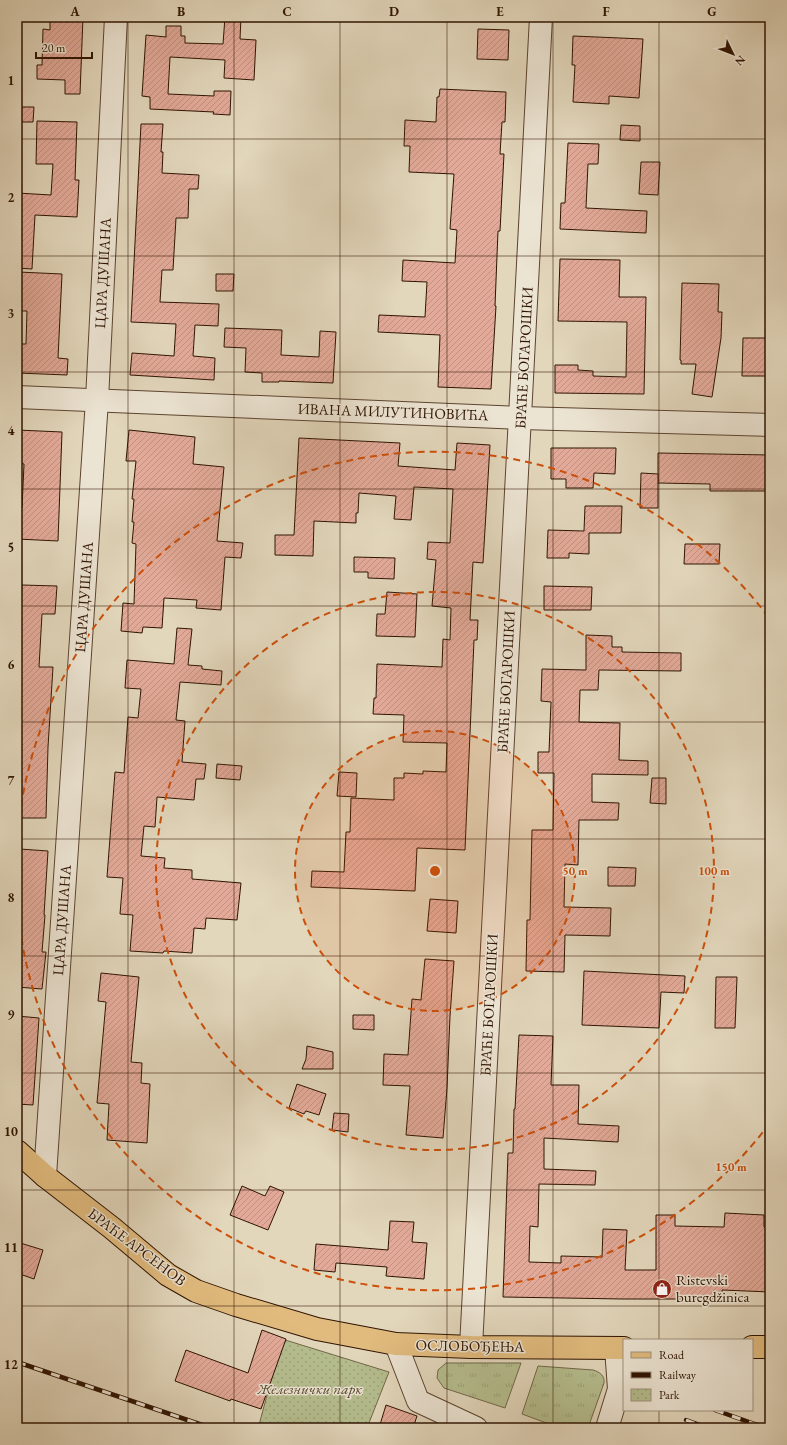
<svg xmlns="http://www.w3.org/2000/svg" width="787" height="1445" font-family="'EB Garamond',serif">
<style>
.grass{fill:url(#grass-tufts);stroke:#726848}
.park{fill:url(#park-dots);stroke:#726848}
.building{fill:url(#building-hatch);stroke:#2f1402}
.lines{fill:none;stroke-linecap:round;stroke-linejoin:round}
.minor-casing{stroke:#5c4430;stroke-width:24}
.major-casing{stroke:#2f1402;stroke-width:24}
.minor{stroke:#ece4d3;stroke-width:22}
.major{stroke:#e1bb7e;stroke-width:22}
.rail-casing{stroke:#2f1402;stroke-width:4.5}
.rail{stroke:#ece4d3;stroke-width:3;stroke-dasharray:9;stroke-linecap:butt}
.grid{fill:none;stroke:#2f1402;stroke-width:1;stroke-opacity:0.55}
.ring{fill:none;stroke:#cc4f0a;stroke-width:2;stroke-dasharray:7 5}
.labels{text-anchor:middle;stroke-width:3;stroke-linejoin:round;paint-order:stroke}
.street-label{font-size:15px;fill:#2f1402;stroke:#ece4d3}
.poi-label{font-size:15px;fill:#2f1402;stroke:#ece4d3;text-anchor:start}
.park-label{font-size:15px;font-style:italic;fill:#57472c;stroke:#ece4d3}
.centre{fill:#cc4f0a;stroke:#ece4d3;stroke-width:2}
.ring-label{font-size:12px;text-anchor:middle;font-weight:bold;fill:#cc4f0a;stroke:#ece4d3;stroke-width:3;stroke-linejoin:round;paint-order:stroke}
.neatline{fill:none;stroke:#2f1402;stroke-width:1.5}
.grid-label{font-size:13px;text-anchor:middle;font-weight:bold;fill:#2f1402}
</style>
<defs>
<pattern id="grass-tufts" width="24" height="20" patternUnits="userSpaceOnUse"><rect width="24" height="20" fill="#b5bd8e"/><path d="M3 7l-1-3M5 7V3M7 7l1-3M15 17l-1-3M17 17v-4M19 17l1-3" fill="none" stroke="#9ca279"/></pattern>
<pattern id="park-dots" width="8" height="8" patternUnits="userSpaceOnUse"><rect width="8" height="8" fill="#b5bd8e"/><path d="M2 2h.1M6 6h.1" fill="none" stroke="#9ca279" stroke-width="1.8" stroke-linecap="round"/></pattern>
<pattern id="building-hatch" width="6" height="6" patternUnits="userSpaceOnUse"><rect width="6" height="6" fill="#e3aa99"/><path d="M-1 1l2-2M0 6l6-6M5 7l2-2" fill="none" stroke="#c39182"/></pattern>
</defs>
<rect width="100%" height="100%" fill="#e2d6bb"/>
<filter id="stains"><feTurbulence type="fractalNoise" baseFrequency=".005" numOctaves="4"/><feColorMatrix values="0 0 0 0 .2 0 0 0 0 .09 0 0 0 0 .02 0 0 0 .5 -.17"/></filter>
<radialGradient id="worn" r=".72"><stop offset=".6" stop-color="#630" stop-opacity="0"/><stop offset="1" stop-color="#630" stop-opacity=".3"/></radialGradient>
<g class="grass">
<polygon points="446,1363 521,1363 505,1408 444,1388 437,1378 438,1370"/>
<path d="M 538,1366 L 593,1370 C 600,1372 605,1376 604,1383 L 588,1428 L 560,1428 L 522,1414 Z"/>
</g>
<polygon class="park" points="282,1339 389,1372 367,1428 271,1428 259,1425"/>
<g class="building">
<polygon points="50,17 83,17 80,94 65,94 65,80 37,79 37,65 42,65 43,29 50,30"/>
<polygon points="225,17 241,17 240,39 256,40 254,80 224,78 225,60 170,57 168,94 214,96 214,91 231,91 230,115 213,114 214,112 150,109 150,97 142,96 146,35 166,37 166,26 181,26 181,36 185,36 185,43 223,44"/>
<polygon points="478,29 509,30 508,60 477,59"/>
<polygon points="573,36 643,39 639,98 609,96 609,104 573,102 575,65 572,65"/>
<polygon points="440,89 506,92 505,122 502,122 500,154 504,154 500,231 498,231 495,306 496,306 491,389 438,387 440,335 378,332 379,315 425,317 427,282 402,281 403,260 455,263 457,230 450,229 454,174 409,172 410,146 404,146 405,120 436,122 437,97 439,97"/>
<polygon points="17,107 34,107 33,122 17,122"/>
<polygon points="37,121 77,122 75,180 79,180 77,217 35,215 32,269 17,268 17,193 51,195 53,164 36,164"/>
<polygon points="141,124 163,124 161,152 163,152 162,173 199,175 198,189 189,189 188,218 176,218 173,270 162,270 160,302 219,304 218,326 195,325 193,356 215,358 214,380 130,375 132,353 174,356 176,324 131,322"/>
<polygon points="621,125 640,126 640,141 620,140"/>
<polygon points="568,143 599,144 598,164 588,164 586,208 647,211 646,233 560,229 561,203 565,203"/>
<polygon points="641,162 660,162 658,195 639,194"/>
<polygon points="560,259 620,260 619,297 646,297 644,394 555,393 555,365 578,365 578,370 593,371 593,376 626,377 627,322 558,321"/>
<polygon points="18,272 62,274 58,358 68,359 67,375 17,373 17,344 26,344 27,311 17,311"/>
<polygon points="216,274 234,274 233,291 216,291"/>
<polygon points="682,283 719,284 718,312 722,312 721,338 712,397 692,394 696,364 681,364 681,360 680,360"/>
<polygon points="225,328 282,330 281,355 319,357 320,331 336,332 333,383 279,381 279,382 262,382 262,373 245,372 246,348 224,347"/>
<polygon points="743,338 769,338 768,376 742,376"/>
<polygon points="17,430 62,432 58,541 17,539 17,508 22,508 24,464 17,463"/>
<polygon points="129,430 195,437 193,464 224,467 217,541 243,543 241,558 225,557 221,610 196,608 197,600 164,598 162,628 143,627 142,633 121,631 123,603 134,604 136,544 132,543 134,522 132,522 134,499 132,499 136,461 126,461"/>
<polygon points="299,438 400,443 398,466 455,470 457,443 490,445 483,563 473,562 470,620 478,620 477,640 474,640 465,850 417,848 415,891 311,887 312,871 344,872 346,832 350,832 351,798 394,800 394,778 404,778 404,773 423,774 423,771 446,772 447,743 403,742 404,715 373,714 374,698 376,698 377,664 442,667 443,639 450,640 451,608 432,606 436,560 427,559 428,542 450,543 453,489 414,487 411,520 394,519 396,496 359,493 358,513 356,513 356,523 314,521 313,556 275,555 275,535 294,535"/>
<polygon points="551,448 616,448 615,474 594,473 593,488 566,488 566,479 551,479"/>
<polygon points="658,453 770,455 770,491 710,491 710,484 658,483"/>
<polygon points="641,473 658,474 658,508 640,508"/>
<polygon points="585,506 622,506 621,533 589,533 589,554 569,553 569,558 547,558 548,530 584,531"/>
<polygon points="685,544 720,544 719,564 684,564"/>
<polygon points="354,557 395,558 394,579 368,578 368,572 354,572"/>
<polygon points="22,585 57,586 55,614 42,614 39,667 53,667 48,747 46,818 17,818 17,631 19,631"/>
<polygon points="544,586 592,587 591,610 544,610"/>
<polygon points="387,592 417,594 415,637 376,636 377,614 385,614"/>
<polygon points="177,628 192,629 188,665 202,666 202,669 222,671 221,685 180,682 176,720 185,721 182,762 206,764 204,779 196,779 194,800 157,797 155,827 144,826 141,856 165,858 164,868 192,870 192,879 241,883 237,920 206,918 205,929 194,928 192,953 164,951 163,953 130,951 133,915 120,914 123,878 107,877 115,772 124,773 128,717 138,718 141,689 125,688 127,660 174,664"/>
<polygon points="586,635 612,636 612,647 622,647 622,652 681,653 681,671 599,670 598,690 580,690 579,722 620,723 619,760 648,761 648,775 592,774 592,802 619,803 618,820 579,820 578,865 565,864 564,907 611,908 610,936 565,935 564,972 526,971 527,920 530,920 532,830 553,830 554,773 538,773 538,752 549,752 551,702 541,701 542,669 586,670"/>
<polygon points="217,764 242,766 240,780 216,778"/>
<polygon points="339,772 357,773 356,797 337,796"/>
<polygon points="652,778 666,778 666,804 650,803"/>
<polygon points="20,849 48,851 44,915 45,915 42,952 46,952 42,989 17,987 17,960 19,939 17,939 17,930 19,904 17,904 17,889"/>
<polygon points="608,867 636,868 635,886 608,886"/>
<polygon points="430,899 458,901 456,933 427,931"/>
<polygon points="425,959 454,961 450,1016 447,1088 443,1138 406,1135 410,1086 383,1085 384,1054 408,1055 412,999 421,1000"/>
<polygon points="584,971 685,976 684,993 661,992 659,1028 582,1025"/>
<polygon points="101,973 139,977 131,1062 142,1063 141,1083 150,1084 147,1143 107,1140 109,1104 97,1103 106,1002 98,1001"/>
<polygon points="716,977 737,977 735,1028 715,1028"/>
<polygon points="353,1015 374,1015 374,1030 353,1029"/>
<polygon points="17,1016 39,1018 33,1105 17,1104 19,1041 17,1041"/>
<polygon points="519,1035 553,1036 551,1085 579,1085 578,1124 619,1126 618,1142 544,1138 544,1169 596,1171 595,1185 539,1184 538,1227 530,1226 529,1262 561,1263 561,1256 602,1257 603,1229 627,1230 625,1270 656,1270 656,1215 675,1215 675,1226 724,1227 725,1213 764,1215 764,1227 770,1227 770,1292 722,1290 722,1299 623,1299 503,1297 508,1153 513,1153 514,1109 515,1109"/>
<polygon points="307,1046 333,1052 333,1069 302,1069 306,1059"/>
<polygon points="297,1084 326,1094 319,1115 306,1111 304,1114 289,1108"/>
<polygon points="334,1113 349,1114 348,1132 332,1130"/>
<polygon points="242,1186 265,1196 270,1186 284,1192 268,1230 230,1215"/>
<polygon points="390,1221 414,1222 412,1242 427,1243 424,1279 386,1276 387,1267 336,1263 335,1272 314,1270 316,1244 388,1250"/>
<polygon points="17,1242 43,1250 34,1279 17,1273"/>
<polygon points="262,1330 286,1339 261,1409 231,1399 230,1401 175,1381 186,1350 248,1373"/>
<polygon points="386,1405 417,1416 413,1428 379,1428"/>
</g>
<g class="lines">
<g class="minor-casing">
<g id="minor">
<polyline points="17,397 521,418 770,425"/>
<polyline points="45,1176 97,400 116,17"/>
<polyline points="396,1344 418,1401 476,1428"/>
<polyline points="471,1347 541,17"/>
<polyline points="607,1428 619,1389 616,1348"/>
</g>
</g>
<g class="major-casing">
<g id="major">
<polyline points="17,1151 45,1176 112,1228 168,1275 196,1291 236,1305 317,1329 396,1344 471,1347 624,1348"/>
<polyline points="752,1347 770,1347"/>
</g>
</g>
<use href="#minor" class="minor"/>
<use href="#major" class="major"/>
<g class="rail-casing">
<g id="rail">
<polyline points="17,1362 211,1428"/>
<polyline points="715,1410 766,1428"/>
<polyline points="686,1420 708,1428"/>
</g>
</g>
<use href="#rail" class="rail"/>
</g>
<path class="grid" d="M 128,17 L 128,1428M 234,17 L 234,1428M 340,17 L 340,1428M 447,17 L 447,1428M 553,17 L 553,1428M 659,17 L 659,1340M 17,139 L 770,139M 17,256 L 770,256M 17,372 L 770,372M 17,489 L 770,489M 17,606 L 770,606M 17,722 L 770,722M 17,839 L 770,839M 17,956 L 770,956M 17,1073 L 770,1073M 17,1190 L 770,1190M 17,1306 L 770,1306M 659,1410 L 659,1428"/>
<circle cx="435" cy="871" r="140" fill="#cc4f0a" fill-opacity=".12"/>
<g class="ring">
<circle cx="435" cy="871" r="140"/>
<circle cx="435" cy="871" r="279"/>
<path d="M770 1123A419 419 0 0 1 17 900M17 842A419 419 0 0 1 770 619"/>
</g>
<defs>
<g id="shop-disc" transform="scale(1)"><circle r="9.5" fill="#8f2418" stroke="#ece4d3"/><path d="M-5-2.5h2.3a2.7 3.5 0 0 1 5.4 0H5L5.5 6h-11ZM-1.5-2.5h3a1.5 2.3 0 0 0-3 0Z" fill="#fff"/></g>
</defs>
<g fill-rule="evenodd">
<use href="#shop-disc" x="662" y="1289"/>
</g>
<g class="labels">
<g class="street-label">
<text transform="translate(103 273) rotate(-87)" y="5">ЦАРА ДУШАНА</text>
<text transform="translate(524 358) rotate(-87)" y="5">БРАЋЕ БОГАРОШКИ</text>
<text transform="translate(393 412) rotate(2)" y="5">ИВАНА МИЛУТИНОВИЋА</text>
<text transform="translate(84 597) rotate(-86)" y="5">ЦАРА ДУШАНА</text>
<text transform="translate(506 682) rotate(-87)" y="5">БРАЋЕ БОГАРОШКИ</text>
<text transform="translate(62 920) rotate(-86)" y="5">ЦАРА ДУШАНА</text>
<text transform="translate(489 1005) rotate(-87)" y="5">БРАЋЕ БОГАРОШКИ</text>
<text transform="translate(137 1247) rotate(37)" y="5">БРАЋЕ АРСЕНОВ</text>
<text transform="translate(470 1346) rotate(1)" y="5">ОСЛОБОЂЕЊА</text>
</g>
<g class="poi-label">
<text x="676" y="1285">Ristevski<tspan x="676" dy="17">buregdžinica</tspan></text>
</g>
<g class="park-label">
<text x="310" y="1394">Железнички парк</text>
</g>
</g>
<circle cx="435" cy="871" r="6" class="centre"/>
<g class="ring-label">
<text x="575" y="875">50 m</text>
<text x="714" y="875">100 m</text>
<text x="731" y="1171">150 m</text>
</g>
<rect width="787" height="1445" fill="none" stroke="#e2d6bb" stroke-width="44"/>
<rect x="623" y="1339" width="130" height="72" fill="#ece4d3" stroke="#a0917f"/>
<rect x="631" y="1352" width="20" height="6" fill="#e1bb7e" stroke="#a0917f"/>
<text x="659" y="1359" font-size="12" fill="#2f1402">Road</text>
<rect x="631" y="1372" width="20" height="6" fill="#2f1402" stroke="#a0917f"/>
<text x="659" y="1379" font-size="12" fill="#2f1402">Railway</text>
<rect x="631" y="1389" width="20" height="12" fill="url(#park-dots)" stroke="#a0917f"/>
<text x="659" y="1399" font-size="12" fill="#2f1402">Park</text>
<g transform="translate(733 54) rotate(133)" stroke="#ece4d3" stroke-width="3" paint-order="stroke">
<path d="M0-3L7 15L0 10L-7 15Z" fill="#2f1402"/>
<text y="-6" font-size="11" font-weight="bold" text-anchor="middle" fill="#2f1402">N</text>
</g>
<path d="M36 52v6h56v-6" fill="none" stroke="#2f1402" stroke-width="2"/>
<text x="42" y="52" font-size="12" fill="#2f1402" stroke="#ece4d3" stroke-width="3" paint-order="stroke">20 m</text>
<rect x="22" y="22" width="743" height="1401" class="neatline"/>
<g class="grid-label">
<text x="75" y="16">A</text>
<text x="181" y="16">B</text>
<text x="287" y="16">C</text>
<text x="394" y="16">D</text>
<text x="500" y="16">E</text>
<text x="606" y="16">F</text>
<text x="712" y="16">G</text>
<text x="11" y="85">1</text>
<text x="11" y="202">2</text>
<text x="11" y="318">3</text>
<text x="11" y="435">4</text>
<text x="11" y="552">5</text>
<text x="11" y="669">6</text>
<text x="11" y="785">7</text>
<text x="11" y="902">8</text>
<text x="11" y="1019">9</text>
<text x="11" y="1136">10</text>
<text x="11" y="1252">11</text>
<text x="11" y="1369">12</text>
</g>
<rect width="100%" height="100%" filter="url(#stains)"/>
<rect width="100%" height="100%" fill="url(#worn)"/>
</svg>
